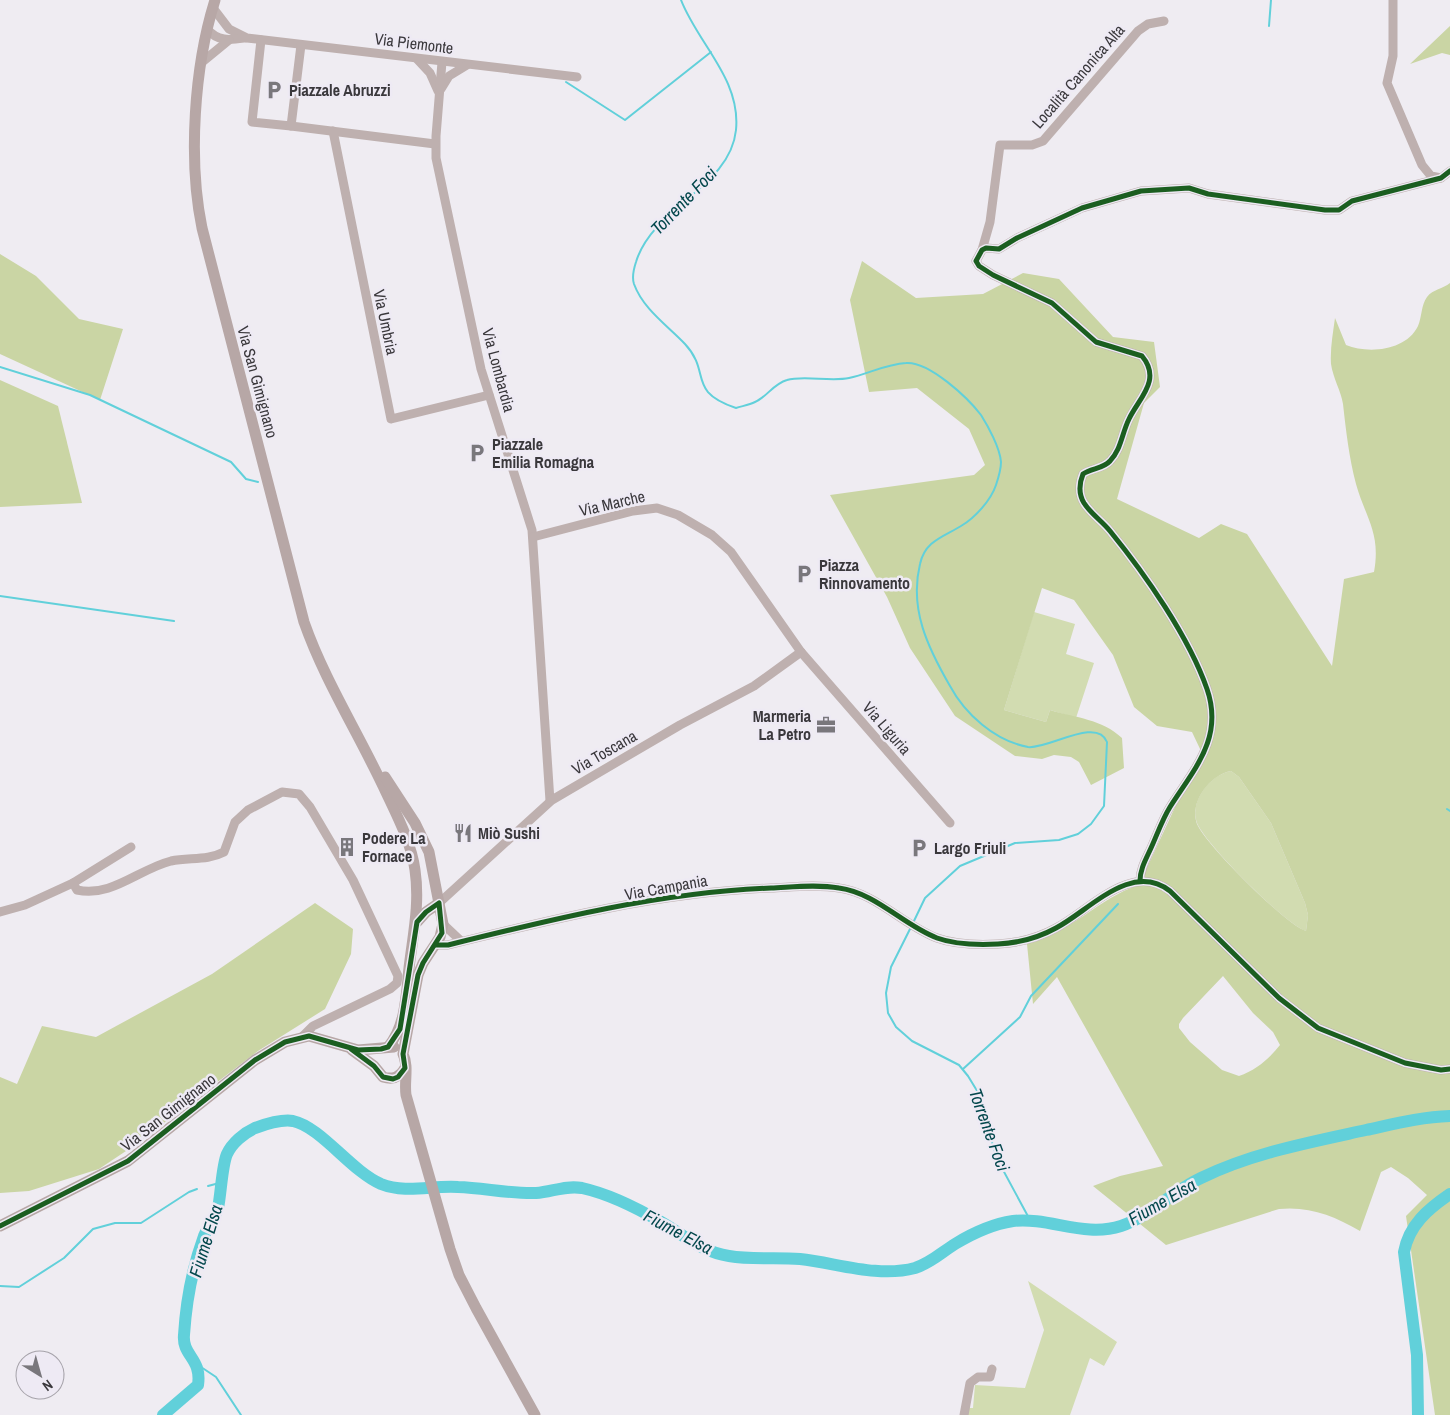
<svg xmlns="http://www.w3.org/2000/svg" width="1450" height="1415" font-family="'Archivo Narrow',sans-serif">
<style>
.green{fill:#d2dcb1}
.forest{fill:#cad5a4;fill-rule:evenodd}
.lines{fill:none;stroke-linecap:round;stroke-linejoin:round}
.stream{stroke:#61d0da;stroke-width:2}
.river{stroke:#61d0da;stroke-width:12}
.minor{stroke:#beb0af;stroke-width:9}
.major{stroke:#b7a7a6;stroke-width:11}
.cycleway-casing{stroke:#eeeaf4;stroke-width:8}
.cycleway{stroke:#1b5e20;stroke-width:5}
.labels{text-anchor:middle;stroke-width:5;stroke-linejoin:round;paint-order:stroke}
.street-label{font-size:16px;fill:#3a383c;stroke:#eeeaf4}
.poi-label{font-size:16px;font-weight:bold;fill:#3a383c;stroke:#eeeaf4;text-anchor:start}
.water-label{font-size:18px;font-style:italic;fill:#03474c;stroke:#eeeaf4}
</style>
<rect width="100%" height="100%" fill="#efecf2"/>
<g class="green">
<polygon points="1034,612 1075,624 1066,654 1094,663 1076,718 1050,710 1046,722 1004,710"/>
<path d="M 1231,771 L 1239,777 L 1271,823 L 1305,903 L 1308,915 L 1306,931 C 1286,925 1205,844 1197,823 C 1189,801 1210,775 1231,771 Z"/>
<polygon points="1028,1281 1117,1342 1104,1366 1090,1358 1070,1415 967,1415 968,1408 973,1408 975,1385 1025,1388 1044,1330"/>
</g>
<g class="forest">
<polygon points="1450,26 1450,55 1442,53 1410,64"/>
<polygon points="0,254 36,276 79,319 123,329 100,400 0,354"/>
<path d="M 862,261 L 916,298 L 983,294 L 1023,273 L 1059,279 L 1113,337 L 1154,342 L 1160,387 L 1144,403 L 1117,499 L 1199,538 L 1221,524 L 1247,534 L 1332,666 L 1344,579 L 1374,572 C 1381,533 1366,519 1356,484 C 1349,457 1346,431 1343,404 C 1341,391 1333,378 1331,364 C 1330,349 1333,333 1335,318 L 1346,345 C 1368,354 1406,351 1418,326 C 1422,317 1421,305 1427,297 C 1433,289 1443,289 1450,283 L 1450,1415 L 1435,1415 L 1406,1216 L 1427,1195 L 1408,1178 L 1391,1167 L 1381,1172 L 1360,1231 C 1334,1216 1310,1206 1279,1209 L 1166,1245 L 1093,1186 L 1120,1176 L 1163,1166 L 1057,977 L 1033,1004 L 1027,944 C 1070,934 1098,898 1139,885 L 1201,751 L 1192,732 L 1157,726 L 1134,707 L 1113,655 L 1074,600 L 1042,588 L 1004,710 L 1046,722 L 1050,710 C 1076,718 1102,719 1122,738 L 1124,768 L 1091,785 L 1079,762 L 1071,757 L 1054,755 L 1042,759 L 1015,756 L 955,716 L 910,648 L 887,597 L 830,495 L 974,475 L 985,465 L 969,429 L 917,388 L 869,392 L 850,300 ZM 1231,771 L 1239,777 L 1271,823 L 1305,903 L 1308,915 L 1306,931 C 1286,925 1205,844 1197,824 C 1189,802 1210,775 1231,771 ZM 1223,976 L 1253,1013 L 1273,1032 L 1280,1045 C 1269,1059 1256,1070 1239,1076 L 1222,1070 L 1190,1042 L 1179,1028 L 1179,1024 L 1183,1018 Z"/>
<polygon points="0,380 58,406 82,503 0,507"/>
<polygon points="315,903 353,929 351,954 325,1009 258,1051 135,1145 99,1169 29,1191 0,1193 0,1077 17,1084 42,1026 96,1037 212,974"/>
</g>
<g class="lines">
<g class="stream">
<path d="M 681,0 C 698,44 741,79 736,130 C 730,188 653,206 636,262 C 634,268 632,278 634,284 C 643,309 668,326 685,344 C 712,373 686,391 736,408 C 742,406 749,405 755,402 C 767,397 773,384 787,380 C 803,375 831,382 849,378 C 868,374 886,364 906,363 C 929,361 968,398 981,415 C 988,426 1000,448 1001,462 C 1001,468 998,479 996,485 C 991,500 975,518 961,526 C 943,537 925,541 920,564 C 909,609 928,648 950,686 C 965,714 995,741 1028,747 C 1047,750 1097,716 1107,742 L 1104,806 L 1091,824 L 1078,834 L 1059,840 L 1015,843 L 960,866 L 925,898 L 913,923"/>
<polyline points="1269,26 1271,0"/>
<polyline points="566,82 625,120 711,52"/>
<polyline points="0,367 90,395 231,462 246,479 258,482"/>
<polyline points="0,596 174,621"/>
<polyline points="1447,809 1450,811"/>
<polyline points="911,927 891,967 886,993 888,1013 896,1027 912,1041 959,1065 968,1076 979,1094 996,1157 1030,1220"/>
<polyline points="963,1069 1020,1017 1031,996 1118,904"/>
<polyline points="208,1186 223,1182"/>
<polyline points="0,1286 19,1287 64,1258 93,1229 115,1223 141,1223 189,1192 197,1189"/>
<polyline points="198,1365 216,1377 241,1415"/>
</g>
<g class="river">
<path d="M 163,1415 L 198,1385 C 202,1358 182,1356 184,1335 C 186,1303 193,1266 204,1236 C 208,1226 215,1218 218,1208 C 221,1194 222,1165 227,1154 C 232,1143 244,1133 255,1128 C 266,1124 281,1119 293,1121 C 321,1127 351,1171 381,1184 C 406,1194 433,1185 458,1187 C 484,1188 511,1194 536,1193 C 552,1192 565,1185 582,1188 C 609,1194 637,1208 661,1222 C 684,1235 701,1252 729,1256 C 753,1260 776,1257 800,1259 C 837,1263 878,1278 915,1268 C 931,1263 942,1252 955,1244 C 973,1233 993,1224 1013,1221 C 1050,1217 1084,1238 1121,1226 C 1150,1216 1173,1191 1201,1178 C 1252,1153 1311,1142 1366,1130 C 1394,1124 1421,1117 1450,1116"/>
<path d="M 1418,1415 L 1417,1355 L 1404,1252 C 1409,1225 1428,1209 1450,1194"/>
</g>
<g class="minor">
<polyline points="1393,0 1393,56 1387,83 1422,165 1431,176 1441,178"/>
<polyline points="213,8 229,29 247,38 577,77"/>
<path d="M 207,29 C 218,42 230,40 245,38"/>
<polyline points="261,40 252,122 291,126 301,45"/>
<polyline points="417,59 430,73 438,91"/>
<polyline points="442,62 436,136 436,158 481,369 532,530 550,801"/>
<polyline points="201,63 229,40"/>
<polyline points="441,89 449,76 467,65"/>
<polyline points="291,126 435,144"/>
<polyline points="333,131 391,419 489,395"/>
<polyline points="982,250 990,222 1000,145 1032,145 1043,141 1138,31 1148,24 1164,21"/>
<polyline points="533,537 633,511 657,508 678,515 712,535 731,552 801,652 950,823"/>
<path d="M 1140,881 C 1140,869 1146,859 1151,848 C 1157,835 1162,820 1170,807 C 1194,769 1224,738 1207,689 C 1189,637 1145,574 1110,531 C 1102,521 1091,514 1084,503 C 1078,493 1079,484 1083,474 C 1091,468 1103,469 1110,461 C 1121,450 1122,433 1129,419 C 1139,398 1162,380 1142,356 L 1096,342 L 1052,303 L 993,275 L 979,266 L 976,261 L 982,250 L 986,248 L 999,249 L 1017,238 L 1082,208 L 1141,191 L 1189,188 L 1208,194 L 1325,210 L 1339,210 L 1352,201 L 1441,178 L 1450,171"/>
<polyline points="73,883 131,847"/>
<polyline points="439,903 552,800 680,725 754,686 801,652"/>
<path d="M 0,912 L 25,905 L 73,883 L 77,890 C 111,898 139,869 171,861 C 189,857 207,861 224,852 L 235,822 L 248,810 L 282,792 L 299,794 L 310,807 L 353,880 L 398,976 L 397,983 L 390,989 L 313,1026 L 302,1037"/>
<polyline points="443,924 461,941"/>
<path d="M 436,945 L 448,945 C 553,919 662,892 771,888 C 793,887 817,884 839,888 C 876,893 903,925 937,938 C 956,945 978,945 998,944 C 1019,943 1038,938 1056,928 C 1090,910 1131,861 1170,891 L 1279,998 L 1318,1028 L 1405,1063 L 1441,1070 L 1450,1069"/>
<polyline points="964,1415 970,1383 978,1377 990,1377 992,1369"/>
</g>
<g class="major">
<path d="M 215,0 C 194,67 188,160 202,228 L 304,622 C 324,679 357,731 383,786 C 395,812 411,841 415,870 C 420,904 413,934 409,968 C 406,995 406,1026 388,1047"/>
<path d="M 385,777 L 415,823 L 429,852 L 443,924 L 440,937 L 423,963 L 418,975 L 403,1054 C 409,1066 404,1082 406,1095 L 450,1249 L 459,1275 L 476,1308 L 535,1415"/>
<polyline points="417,922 426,912 439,903"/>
<path d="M 352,1050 L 374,1066 L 383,1077 C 393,1080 400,1077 405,1068"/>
<polyline points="0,1226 128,1161 255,1060 285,1042 309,1036 358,1050 394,1047"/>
</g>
<g class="cycleway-casing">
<g id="cycleway">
<path d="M 1140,881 C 1140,869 1146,859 1151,848 C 1157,835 1162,820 1170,807 C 1194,769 1224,738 1207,689 C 1189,637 1145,574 1110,531 C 1102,521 1091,514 1084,503 C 1078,493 1079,484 1083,474 C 1091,468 1103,469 1110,461 C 1121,450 1122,433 1129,419 C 1139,398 1162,380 1142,356 L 1096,342 L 1052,303 L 993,275 L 979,266 L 976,261 L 982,250 L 986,248 L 999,249 L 1017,238 L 1082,208 L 1141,191 L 1189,188 L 1208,194 L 1325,210 L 1339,210 L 1352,201 L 1441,178 L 1450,171"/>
<path d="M 436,945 L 448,945 C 553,919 662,892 771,888 C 793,887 817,884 839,888 C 876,893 903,925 937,938 C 956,945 978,945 998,944 C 1019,943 1038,938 1056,928 C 1090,910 1131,861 1170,891 L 1279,998 L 1318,1028 L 1405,1063 L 1441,1070 L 1450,1069"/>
<polyline points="0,1226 128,1161 255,1060 285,1042 309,1036 358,1050 381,1049 388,1047 400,1029 417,922 426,912 439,903 442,933 423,963 418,975 403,1054 405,1068 398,1077 393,1079 383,1077 374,1066 351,1049"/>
</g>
</g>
<use href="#cycleway" class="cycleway"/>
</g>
<defs>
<g id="parking-bare" transform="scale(1.5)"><path d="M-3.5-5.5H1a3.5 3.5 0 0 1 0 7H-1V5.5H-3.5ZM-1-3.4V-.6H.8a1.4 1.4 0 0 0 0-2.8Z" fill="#79777c" stroke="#eeeaf4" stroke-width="2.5" paint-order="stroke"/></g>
<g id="office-bare" transform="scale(1.5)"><path d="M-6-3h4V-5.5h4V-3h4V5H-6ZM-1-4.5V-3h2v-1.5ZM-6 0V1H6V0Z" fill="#79777c" stroke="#eeeaf4" stroke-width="2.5" paint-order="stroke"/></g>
<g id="restaurant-bare" transform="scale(1.5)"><path d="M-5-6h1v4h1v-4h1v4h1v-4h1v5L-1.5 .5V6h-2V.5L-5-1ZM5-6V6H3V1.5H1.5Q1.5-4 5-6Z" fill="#79777c" stroke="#eeeaf4" stroke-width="2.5" paint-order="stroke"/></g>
<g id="building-bare" transform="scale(1.5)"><path d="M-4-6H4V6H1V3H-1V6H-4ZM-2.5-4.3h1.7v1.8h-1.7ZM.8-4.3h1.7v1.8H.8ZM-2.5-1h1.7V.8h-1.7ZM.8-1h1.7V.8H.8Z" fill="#79777c" stroke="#eeeaf4" stroke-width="2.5" paint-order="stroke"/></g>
</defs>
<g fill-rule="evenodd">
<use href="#parking-bare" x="274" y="90"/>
<use href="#parking-bare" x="477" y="453"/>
<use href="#parking-bare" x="804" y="574"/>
<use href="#office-bare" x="826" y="725"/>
<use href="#restaurant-bare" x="463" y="833"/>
<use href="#building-bare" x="347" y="847"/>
<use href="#parking-bare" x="919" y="848"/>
</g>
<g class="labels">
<g class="street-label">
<text transform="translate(414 43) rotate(7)" y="6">Via Piemonte</text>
<text transform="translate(1078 76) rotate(-49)" y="6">Località Canonica Alta</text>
<text transform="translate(386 322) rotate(78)" y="6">Via Umbria</text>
<text transform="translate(499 370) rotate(75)" y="6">Via Lombardia</text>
<text transform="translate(258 382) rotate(75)" y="6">Via San Gimignano</text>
<text transform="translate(612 503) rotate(-13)" y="6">Via Marche</text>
<text transform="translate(887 728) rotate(49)" y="6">Via Liguria</text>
<text transform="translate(604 752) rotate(-30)" y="6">Via Toscana</text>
<text transform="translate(666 887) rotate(-10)" y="6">Via Campania</text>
<text transform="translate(168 1112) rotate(-38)" y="6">Via San Gimignano</text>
</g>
<g class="poi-label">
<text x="289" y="96">Piazzale Abruzzi</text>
<text x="492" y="450">Piazzale<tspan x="492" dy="18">Emilia Romagna</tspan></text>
<text x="819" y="571">Piazza<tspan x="819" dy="18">Rinnovamento</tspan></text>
<text x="811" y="722" text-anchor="end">Marmeria<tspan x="811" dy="18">La Petro</tspan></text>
<text x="478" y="839">Miò Sushi</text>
<text x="362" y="844">Podere La<tspan x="362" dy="18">Fornace</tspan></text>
<text x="934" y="854">Largo Friuli</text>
</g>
<g class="water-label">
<text transform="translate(684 201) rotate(-46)" y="6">Torrente Foci</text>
<text transform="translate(989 1130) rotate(70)" y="6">Torrente Foci</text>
<text transform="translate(1162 1202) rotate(-30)" y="6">Fiume Elsa</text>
<text transform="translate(678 1232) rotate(28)" y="6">Fiume Elsa</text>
<text transform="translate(206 1241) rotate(-73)" y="6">Fiume Elsa</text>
</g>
</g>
<g transform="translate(40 1375) rotate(143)"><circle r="24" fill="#eeeaf4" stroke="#a6a3aa"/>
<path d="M0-4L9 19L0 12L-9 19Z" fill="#79777c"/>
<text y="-8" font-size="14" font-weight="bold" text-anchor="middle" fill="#3a383c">N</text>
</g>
</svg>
